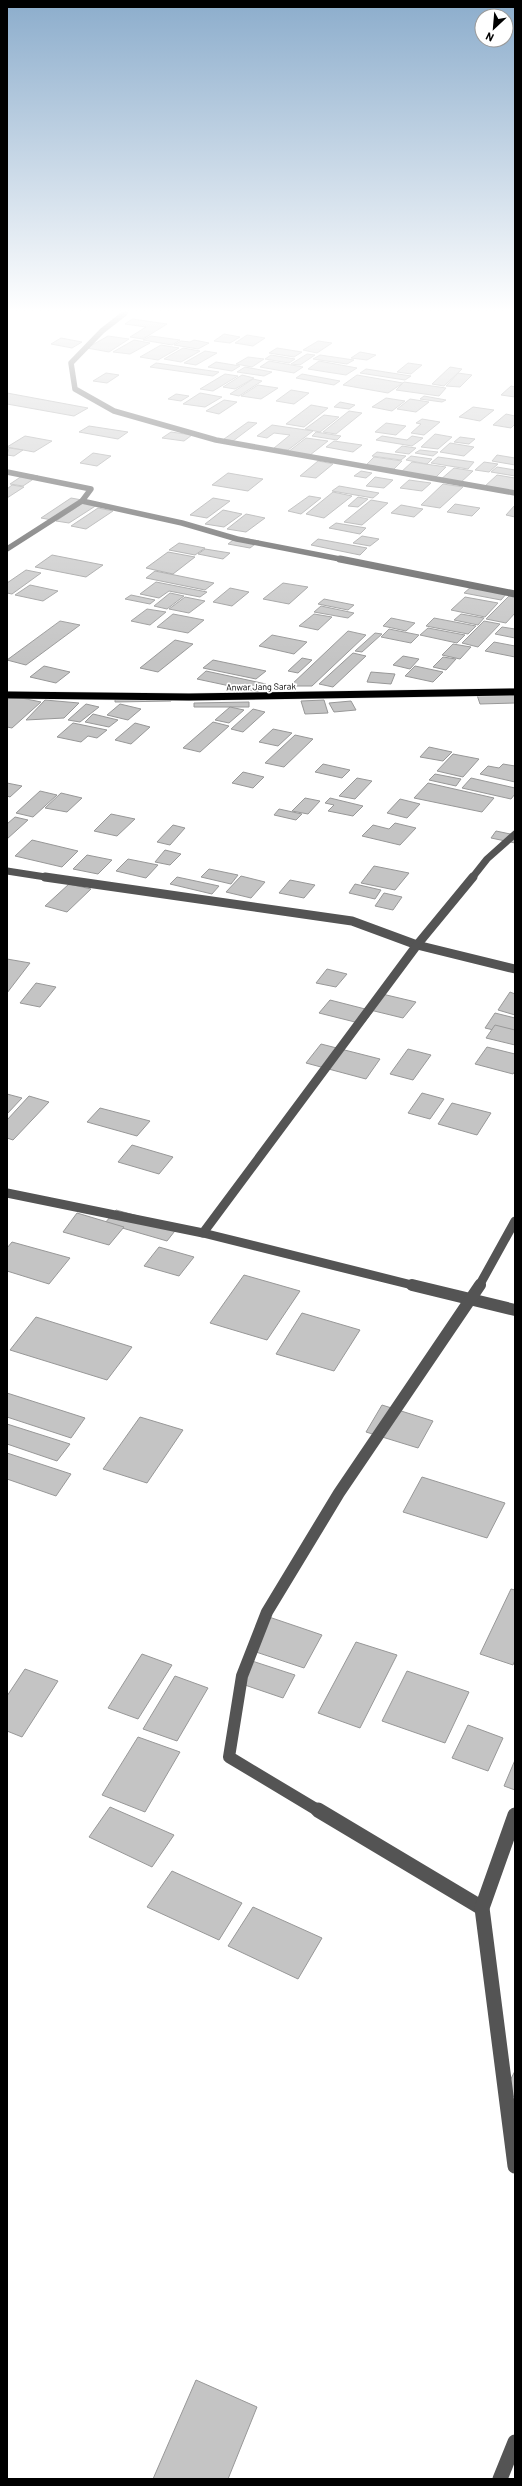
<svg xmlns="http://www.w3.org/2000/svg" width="522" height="2486" font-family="Barlow,sans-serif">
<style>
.building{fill:#c4c4c4;stroke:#989898}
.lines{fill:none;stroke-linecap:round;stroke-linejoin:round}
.major-casing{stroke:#dbdbdb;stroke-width:8}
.minor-far4{stroke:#545454;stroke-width:5.5}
.minor-far3{stroke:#545454;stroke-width:7}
.minor-far2{stroke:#545454;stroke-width:9}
.minor-far1{stroke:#545454;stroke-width:12}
.minor{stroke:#545454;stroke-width:15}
.major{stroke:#000;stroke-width:7}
.labels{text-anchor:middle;stroke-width:3.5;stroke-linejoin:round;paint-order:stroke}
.far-street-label{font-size:9px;fill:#000;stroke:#fff}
</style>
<rect width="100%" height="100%" fill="#fff"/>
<g class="building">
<polygon points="132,319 167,324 143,339 130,337 146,327 125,324"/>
<polygon points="224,334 240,337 230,343 214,341"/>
<polygon points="247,335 265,338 253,346 235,343"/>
<polygon points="108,336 129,339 109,352 87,348"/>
<polygon points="151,336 180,340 172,345 143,340"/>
<polygon points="61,338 82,342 72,348 51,344"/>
<polygon points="134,340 150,343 130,354 113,352"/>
<polygon points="194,340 209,343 198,349 174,345 181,341 190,342"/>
<polygon points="318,341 332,343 317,353 303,350"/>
<polygon points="161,345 179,348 158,360 140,357"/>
<polygon points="183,348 200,351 181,362 164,359"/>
<polygon points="277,348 302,352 294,357 269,353"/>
<polygon points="205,351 217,353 196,365 184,363"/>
<polygon points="360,352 376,355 367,360 351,358"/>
<polygon points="307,354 315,355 300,365 291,364"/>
<polygon points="271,355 295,359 289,363 265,359"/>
<polygon points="320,355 354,360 347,364 313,359"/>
<polygon points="248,357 264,359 252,367 236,364"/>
<polygon points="269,361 303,367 294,373 260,367"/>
<polygon points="319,361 357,368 346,375 308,369"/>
<polygon points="216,362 240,366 232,371 208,367"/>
<polygon points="156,363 219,372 213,376 150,367"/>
<polygon points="408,363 422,365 411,374 397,372"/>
<polygon points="245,367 272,372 264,376 237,372"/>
<polygon points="450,367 462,369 444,386 432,384"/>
<polygon points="366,369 411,376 405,380 360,373"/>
<polygon points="106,373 119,375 107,383 93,381"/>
<polygon points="458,373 472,375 460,387 446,386"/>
<polygon points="225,374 238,376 213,391 200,389"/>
<polygon points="302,374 340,381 334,385 296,378"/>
<polygon points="242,375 254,378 235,389 223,387"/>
<polygon points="357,375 403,383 388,393 343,385"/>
<polygon points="253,379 262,381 239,396 230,394"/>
<polygon points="404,382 446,388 439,396 396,390"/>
<polygon points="258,385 278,388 261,399 241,396"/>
<polygon points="511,386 515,387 515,397 501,395"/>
<polygon points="291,390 309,393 294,404 276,401"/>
<polygon points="7,393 88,408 74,416 7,404"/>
<polygon points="200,393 222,397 205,407 183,404"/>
<polygon points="176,394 189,396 181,401 168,399"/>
<polygon points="424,396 446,400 442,402 420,399"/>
<polygon points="386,398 405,401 392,411 372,407"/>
<polygon points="410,399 429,402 416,412 397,409"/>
<polygon points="224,400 237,402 219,414 206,411"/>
<polygon points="340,402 355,405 349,409 334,407"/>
<polygon points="311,405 328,408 304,427 286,424"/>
<polygon points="473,407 494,410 480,421 459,417"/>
<polygon points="349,411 362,413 336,434 323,432"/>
<polygon points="506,414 515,416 515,424 511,428 493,425"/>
<polygon points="324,415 339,417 320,432 305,429"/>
<polygon points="422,419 440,422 424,435 411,433 421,424 416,423"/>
<polygon points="248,422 257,423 233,441 224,439"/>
<polygon points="386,423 406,426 396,435 375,432"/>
<polygon points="272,425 313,431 288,450 274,448 290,435 274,433 267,438 257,436"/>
<polygon points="89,426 128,432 118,439 79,432"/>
<polygon points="171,432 192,435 184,441 162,438"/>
<polygon points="316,432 341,436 337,440 312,436"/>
<polygon points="435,434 452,437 438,449 421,447"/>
<polygon points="25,436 52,441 34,452 7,447"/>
<polygon points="382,436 407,440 412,436 423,438 412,446 376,440"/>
<polygon points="460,437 475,439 469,444 454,442"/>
<polygon points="306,438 328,441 310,455 288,452"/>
<polygon points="334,441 362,445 353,452 326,447"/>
<polygon points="450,443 474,447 464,456 440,452"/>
<polygon points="402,446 416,448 409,454 395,452"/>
<polygon points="9,448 23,450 14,456 7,455"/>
<polygon points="420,450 438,452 433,456 415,453"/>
<polygon points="377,452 406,456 401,460 372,456"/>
<polygon points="93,453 111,456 97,466 80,463"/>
<polygon points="497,455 515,458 515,465 492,461"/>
<polygon points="411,456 432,459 427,464 406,460"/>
<polygon points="374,457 402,461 394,469 366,465"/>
<polygon points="438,457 474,462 468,469 431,463"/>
<polygon points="318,461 333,464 316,478 300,476"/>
<polygon points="412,462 446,467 435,478 400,473"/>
<polygon points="484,462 498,464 489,472 475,470"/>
<polygon points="497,467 515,470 515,476 491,472"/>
<polygon points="454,468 473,471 460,483 440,480"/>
<polygon points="361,471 372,473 366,478 354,476"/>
<polygon points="228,473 263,479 248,491 212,485"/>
<polygon points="25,474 38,476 23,486 10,484"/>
<polygon points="497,475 515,478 515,492 484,487"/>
<polygon points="375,477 393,480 384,488 366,486"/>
<polygon points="409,480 431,483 422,491 400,488"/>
<polygon points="443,484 463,487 440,508 421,505"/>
<polygon points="12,485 24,487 7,498 7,489"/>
<polygon points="339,486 379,493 373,498 332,491"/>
<polygon points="333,492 352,496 324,518 306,514"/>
<polygon points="309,496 321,498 301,514 288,511"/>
<polygon points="358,497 368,499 358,507 348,506"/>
<polygon points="71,498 82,500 52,520 41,518"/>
<polygon points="213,498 230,501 207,518 190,515"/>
<polygon points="371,500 388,503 362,525 344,522"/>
<polygon points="84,502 97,505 69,523 56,521"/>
<polygon points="455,504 480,508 472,516 447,512"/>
<polygon points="401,505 423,509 414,517 391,513"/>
<polygon points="515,505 515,517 506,515"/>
<polygon points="98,508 113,511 86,529 71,526"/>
<polygon points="223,510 242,514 224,527 205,524"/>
<polygon points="246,514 265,518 246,532 227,529"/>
<polygon points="336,523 366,528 360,534 329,528"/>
<polygon points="362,536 379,539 370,546 353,543"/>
<polygon points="237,537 259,541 250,548 228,544"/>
<polygon points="318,539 367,548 360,555 311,545"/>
<polygon points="179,543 205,548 195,555 169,550"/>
<polygon points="205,549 230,553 223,559 198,554"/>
<polygon points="168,552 195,557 173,574 146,568"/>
<polygon points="52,555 103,565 86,577 35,567"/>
<polygon points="26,570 41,573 12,594 7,593 7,583"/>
<polygon points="155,571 214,583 205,590 146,578"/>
<polygon points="156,582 207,592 200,597 169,591 159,598 140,594"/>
<polygon points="283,583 308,587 289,604 263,599"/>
<polygon points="30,585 58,591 43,601 15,595"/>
<polygon points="471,587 507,593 501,600 464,593"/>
<polygon points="230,588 249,592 232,606 213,602"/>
<polygon points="170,593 184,596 167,609 154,606"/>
<polygon points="131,595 155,600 150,604 125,599"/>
<polygon points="510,595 515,596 515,613 506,623 486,619"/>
<polygon points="185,597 205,601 189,613 169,609"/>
<polygon points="465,597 498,603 485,617 451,610"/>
<polygon points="324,599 354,605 348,610 318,604"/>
<polygon points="321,606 354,613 348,618 314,612"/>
<polygon points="147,609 166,612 150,625 131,621"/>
<polygon points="173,614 204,620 188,633 157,627"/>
<polygon points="314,614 332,617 318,630 299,626"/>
<polygon points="461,614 484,618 478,625 454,620"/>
<polygon points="391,618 415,623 406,631 383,626"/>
<polygon points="434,618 476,626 468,634 426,626"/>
<polygon points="60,621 80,625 26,665 7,660"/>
<polygon points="484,621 500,624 478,647 462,643"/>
<polygon points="502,627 515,629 515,638 495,634"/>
<polygon points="428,628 465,635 457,643 420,635"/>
<polygon points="389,629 419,635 411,643 381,637"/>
<polygon points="348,631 366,635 312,686 290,686"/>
<polygon points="375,633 382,634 362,652 355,651"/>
<polygon points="272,635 307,642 294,654 259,646"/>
<polygon points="175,640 193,644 158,672 140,668"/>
<polygon points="494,642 515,646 515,657 485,651"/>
<polygon points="453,644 471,647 460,659 442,655"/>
<polygon points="353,653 366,656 333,687 319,684"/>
<polygon points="403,656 419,659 410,669 393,665"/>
<polygon points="443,657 456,659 446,670 433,667"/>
<polygon points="302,658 312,660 298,673 288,671"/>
<polygon points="213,660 266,671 256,679 203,668"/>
<polygon points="44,666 70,672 56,683 30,677"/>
<polygon points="415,666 443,672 433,682 405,676"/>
<polygon points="206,671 266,684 258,692 197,679"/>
<polygon points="371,672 395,674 391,684 367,682"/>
<polygon points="515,694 515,703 480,704 477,695"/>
<polygon points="115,695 172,695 171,701 115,702"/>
<polygon points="12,696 41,702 12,728 7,727 7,700"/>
<polygon points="45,700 79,703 64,718 26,720"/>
<polygon points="324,700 328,713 305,714 301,701"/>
<polygon points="351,701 356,710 334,712 329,703"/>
<polygon points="249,702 249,707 194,707 194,703"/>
<polygon points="86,704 99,707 80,722 68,720"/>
<polygon points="120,704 141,709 128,720 107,715"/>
<polygon points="230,707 244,710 229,723 215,720"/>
<polygon points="253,709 265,712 243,732 231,729"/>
<polygon points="93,714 118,720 109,727 85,722"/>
<polygon points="213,722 229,726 200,752 183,748"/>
<polygon points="73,723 107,730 97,738 88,736 81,742 57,737"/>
<polygon points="135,723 150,727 131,744 115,740"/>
<polygon points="273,729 292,733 278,746 259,742"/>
<polygon points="295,735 313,739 284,767 265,763"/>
<polygon points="429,747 452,752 443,761 420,757"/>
<polygon points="453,754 479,759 463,777 437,771"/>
<polygon points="323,764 350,770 342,778 315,772"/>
<polygon points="503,764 515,766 515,782 480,774 488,766 499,768"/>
<polygon points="243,772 264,777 253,788 232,783"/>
<polygon points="435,774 461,779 456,786 429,780"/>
<polygon points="357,778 372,781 355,799 339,796"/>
<polygon points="471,778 515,788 515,794 511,799 462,788"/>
<polygon points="7,783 22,786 10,797 7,796"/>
<polygon points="428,783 494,798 482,812 414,798"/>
<polygon points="40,791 57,795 33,817 16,813"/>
<polygon points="61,793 82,798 67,812 45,808"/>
<polygon points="305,798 320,801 308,814 292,811"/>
<polygon points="330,798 363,806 353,816 328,811 334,805 325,803"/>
<polygon points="400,799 420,804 407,818 387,813"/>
<polygon points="279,809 302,814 296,820 274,815"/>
<polygon points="111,814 135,819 117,836 94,831"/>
<polygon points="15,817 28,820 7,839 7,824"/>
<polygon points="395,823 416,828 400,845 362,836 373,825 389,829"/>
<polygon points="173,825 185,828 170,845 157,842"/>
<polygon points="496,831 515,835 515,843 491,838"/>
<polygon points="32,840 78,851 62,867 15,856"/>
<polygon points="165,850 181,854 170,865 155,862"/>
<polygon points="87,855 112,860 98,874 73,869"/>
<polygon points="128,859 158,865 146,878 116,871"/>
<polygon points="374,866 409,873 395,890 361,883"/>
<polygon points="209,869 238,875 231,884 201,877"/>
<polygon points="241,876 265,882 251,898 226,892"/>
<polygon points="177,877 219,886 212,894 170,884"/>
<polygon points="290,880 315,885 304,898 279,893"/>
<polygon points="69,884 91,889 67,912 45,906"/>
<polygon points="355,884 381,890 375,899 349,893"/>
<polygon points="384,893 402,897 393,910 375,906"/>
<polygon points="7,959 30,963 7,993"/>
<polygon points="327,969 347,974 336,987 316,983"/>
<polygon points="36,983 56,987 40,1007 20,1003"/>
<polygon points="510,992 515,994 515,1015 498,1010"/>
<polygon points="378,993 416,1002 403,1018 366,1009"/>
<polygon points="330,1000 373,1011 363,1024 319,1013"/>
<polygon points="495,1013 515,1018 515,1035 485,1028"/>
<polygon points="495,1025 515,1030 515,1045 486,1038"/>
<polygon points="321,1044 380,1059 366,1079 306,1063"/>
<polygon points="487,1047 515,1054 515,1071 513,1074 475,1064"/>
<polygon points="408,1049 431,1055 413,1080 390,1074"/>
<polygon points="422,1093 444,1099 430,1119 408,1113"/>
<polygon points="7,1094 22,1098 7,1114"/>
<polygon points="29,1096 49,1102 13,1140 7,1138 7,1120"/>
<polygon points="452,1103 491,1113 477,1135 438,1124"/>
<polygon points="100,1108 150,1121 137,1136 87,1122"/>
<polygon points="132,1145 173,1157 159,1174 118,1162"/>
<polygon points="116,1210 178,1227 167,1241 105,1223"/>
<polygon points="77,1213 124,1227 109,1245 63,1232"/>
<polygon points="12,1242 70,1258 49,1284 7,1271 7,1248"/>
<polygon points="159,1247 194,1257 179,1276 144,1266"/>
<polygon points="244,1275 300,1291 267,1340 210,1323"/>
<polygon points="302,1313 360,1330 334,1371 276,1354"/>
<polygon points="36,1317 132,1347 107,1380 10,1350"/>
<polygon points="7,1393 85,1418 71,1438 7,1417"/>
<polygon points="382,1405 433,1421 418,1448 366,1432"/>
<polygon points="140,1417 183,1430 147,1483 103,1469"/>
<polygon points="7,1424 70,1444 57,1461 7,1444"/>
<polygon points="7,1453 71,1474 56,1496 7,1479"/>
<polygon points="422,1477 505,1503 487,1538 403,1512"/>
<polygon points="511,1589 515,1590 515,1660 513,1665 480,1654"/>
<polygon points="269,1617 322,1635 304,1668 250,1650"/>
<polygon points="356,1642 397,1655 360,1728 318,1713"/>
<polygon points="142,1654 172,1665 138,1719 108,1708"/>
<polygon points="249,1660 295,1675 283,1698 236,1682"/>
<polygon points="25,1669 58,1681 22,1737 7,1731 7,1696"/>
<polygon points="407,1671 469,1692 445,1743 382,1721"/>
<polygon points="175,1676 208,1688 177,1741 143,1729"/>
<polygon points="468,1725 503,1738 488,1771 452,1758"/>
<polygon points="138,1737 180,1752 145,1812 102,1795"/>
<polygon points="515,1760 515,1790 504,1786"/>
<polygon points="110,1807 174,1835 152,1867 89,1837"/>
<polygon points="172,1871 242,1903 219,1940 147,1907"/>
<polygon points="253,1907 322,1938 298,1979 228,1946"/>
<polygon points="515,2071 515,2097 504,2092"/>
<polygon points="196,2380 257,2407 228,2479 153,2479"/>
</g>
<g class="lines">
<g class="major-casing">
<polyline id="major" points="7,695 189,697 515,692"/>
</g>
<g class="minor-far4">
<polyline points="125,313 102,331 71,363 75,389 114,411 216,440 515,493"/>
<polyline points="7,472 91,489 82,501 182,523 237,539 345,560"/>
<polyline points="7,549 82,501"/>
</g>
<g class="minor-far3">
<polyline points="340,559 515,594"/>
<polyline points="7,871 52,878"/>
<polyline points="472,878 487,859 515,834"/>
</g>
<g class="minor-far2">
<polyline points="45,877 352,921 417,945 515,969"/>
<polyline points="7,1193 203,1233 416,1286"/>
<polyline points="203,1233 417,945 473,877"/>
<polyline points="479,1286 515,1221"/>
</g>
<g class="minor-far1">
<polyline points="412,1285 515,1310"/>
<polyline points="319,1811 229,1757 242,1676 267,1612 339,1493 480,1285"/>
</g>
<g class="minor">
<polyline points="318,1810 482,1908"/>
<polyline points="515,1815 482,1908 515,2166"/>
<polyline points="500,2479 515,2442"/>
</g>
<use href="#major" class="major"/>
</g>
<linearGradient id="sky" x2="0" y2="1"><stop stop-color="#8cadcc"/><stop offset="0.47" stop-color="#fff"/><stop offset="1" stop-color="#fff" stop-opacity="0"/></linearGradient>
<rect width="522" height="661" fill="url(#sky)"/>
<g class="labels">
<g class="far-street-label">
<text transform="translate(261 687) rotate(-1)" y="3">Anwar Jang Sarak</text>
</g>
</g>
<rect width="522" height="2486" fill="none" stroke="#000000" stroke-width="16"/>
<g transform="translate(494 28) rotate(206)"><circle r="19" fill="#ffffff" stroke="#999999"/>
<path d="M0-3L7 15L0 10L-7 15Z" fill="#000000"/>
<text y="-6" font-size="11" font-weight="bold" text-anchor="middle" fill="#000000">N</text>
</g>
</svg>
